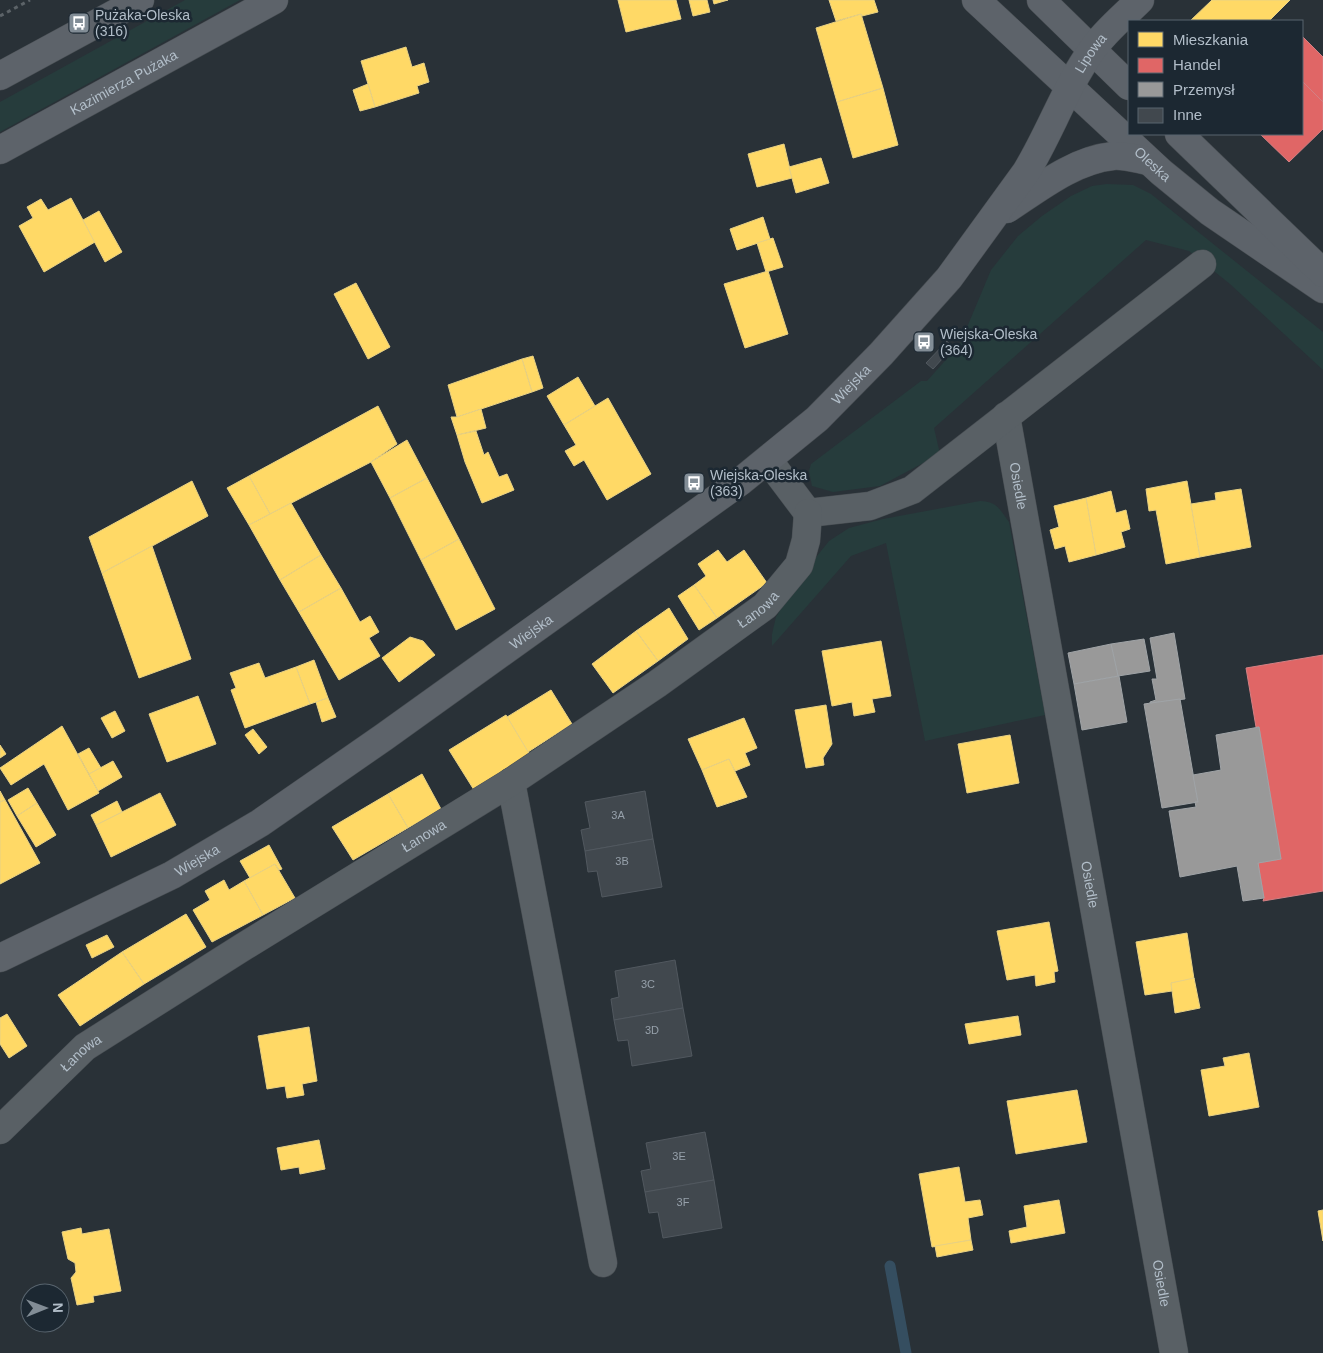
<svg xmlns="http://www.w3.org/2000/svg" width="1323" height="1353" font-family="Arial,sans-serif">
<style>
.green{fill:#263c3c}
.homes{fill:#ffd966;stroke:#e8d184}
.shops{fill:#e06666;stroke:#d28084}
.industry{fill:#999;stroke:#a0a4a7}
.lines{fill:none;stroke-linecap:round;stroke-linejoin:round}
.stream{stroke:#354e60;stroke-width:11}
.building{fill:#41484e;stroke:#51585f}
.street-casing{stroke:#474d52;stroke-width:29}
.secondary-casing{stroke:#474d52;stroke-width:29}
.path{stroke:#5c6368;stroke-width:3;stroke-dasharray:4 4;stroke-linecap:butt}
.street{stroke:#596065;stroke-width:28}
.secondary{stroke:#5d636a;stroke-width:28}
.labels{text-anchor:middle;stroke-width:5;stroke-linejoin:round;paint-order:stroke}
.number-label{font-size:11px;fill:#96a0aa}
.poi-label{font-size:14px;fill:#b2bec9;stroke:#1c2832;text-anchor:start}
.street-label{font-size:14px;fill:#b2bec9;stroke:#1c2832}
</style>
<rect width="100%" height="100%" fill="#293137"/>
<g class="green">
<polygon points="185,0 240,0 0,132 0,102"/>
<polygon points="1107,184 1133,185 1151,194 1323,332 1323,370 1230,284 1189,251 1146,240 934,428 940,454 880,486 833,492 812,486 809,471 811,464 921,381 927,381 960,344 991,270 1018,236 1042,216 1071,196 1092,186"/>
<path d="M 980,501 C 997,501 1000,510 1009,522 L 1045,715 L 925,741 L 886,543 L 851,556 L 772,646 L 772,634 L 776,617 L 798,580 L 829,541 L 849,528 L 883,519 Z"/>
</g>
<g class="homes">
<polygon points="618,0 676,0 681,19 626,32"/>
<polygon points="689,0 707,0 710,12 693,16"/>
<polygon points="713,0 728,0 714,4"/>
<polygon points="829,0 874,0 878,12 862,16 861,14 836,21"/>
<polygon points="1212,0 1290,0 1269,21 1190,21"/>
<polygon points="861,14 883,88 837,102 816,28"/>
<polygon points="406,47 412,67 424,63 429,82 417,86 419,93 375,107 361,61"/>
<polygon points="368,84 375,107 360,111 353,90"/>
<polygon points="883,88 898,145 853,158 837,102"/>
<polygon points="784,144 792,178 757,187 748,154"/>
<polygon points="821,158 829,183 796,193 789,167"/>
<polygon points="71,198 95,242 44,272 19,226 33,218 27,207 41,199 48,210"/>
<polygon points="99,211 122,252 105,262 83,220"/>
<polygon points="763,217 770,239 737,250 730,229"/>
<polygon points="773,238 783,267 766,272 757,243"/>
<polygon points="768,271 788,334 745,348 724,284"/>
<polygon points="356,283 390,347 368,359 334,294"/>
<polygon points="533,356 543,388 532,392 522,359"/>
<polygon points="522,359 532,392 457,417 448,385"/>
<polygon points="578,377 595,406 564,425 547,396"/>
<polygon points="608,398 651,474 607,500 584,460 574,466 565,451 576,445 564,425"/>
<polygon points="378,406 397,444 371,462 270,514 249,476"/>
<polygon points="481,409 486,428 457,435 451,417 457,417"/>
<polygon points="476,431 484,455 488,452 499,477 507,474 514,490 482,503 465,462 457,435"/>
<polygon points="407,440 427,478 390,498 371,462"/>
<polygon points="249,476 270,514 249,525 227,488"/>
<polygon points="427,478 459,539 421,560 390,498"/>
<polygon points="192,481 208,516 102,573 89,537"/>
<polygon points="1187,481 1200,557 1166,564 1156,510 1149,511 1146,489"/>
<polygon points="1241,489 1251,547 1200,557 1191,504 1216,500 1215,493"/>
<polygon points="1111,491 1116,513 1126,510 1130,529 1121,532 1125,547 1096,555 1086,498"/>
<polygon points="1086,498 1096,555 1069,562 1065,546 1055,549 1050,530 1059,527 1054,506"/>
<polygon points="291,503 321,555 280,580 249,525"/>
<polygon points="459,539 495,609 456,630 421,560"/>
<polygon points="152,546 191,659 139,678 102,573"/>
<polygon points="718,550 727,562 744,550 767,583 717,618 694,585 706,576 698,564"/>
<polygon points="321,555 341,588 299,612 280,580"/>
<polygon points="694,585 717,618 699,630 678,596"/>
<polygon points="341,588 360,622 370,616 379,632 369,638 380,656 339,680 299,612"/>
<polygon points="669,608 688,639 658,661 636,631"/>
<polygon points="636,631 658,661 613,693 592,664"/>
<polygon points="410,637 423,641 435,655 399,682 382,658"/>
<polygon points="881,641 891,696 872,699 875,712 854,716 852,702 832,706 822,651"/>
<polygon points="314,660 328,698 310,704 296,667"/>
<polygon points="259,663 265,678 296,667 310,704 245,728 231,690 236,688 230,673"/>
<polygon points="551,690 572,724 528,752 507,717"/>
<polygon points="198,696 216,744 167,762 149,714"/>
<polygon points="328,698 336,717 322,722 316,702"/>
<polygon points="826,705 832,744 823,758 824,765 806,768 795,710"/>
<polygon points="115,711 125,731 112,738 101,718"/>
<polygon points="506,715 530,755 474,790 449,750"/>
<polygon points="744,718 757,748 745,753 750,765 735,771 729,759 702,770 688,739"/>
<polygon points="62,726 99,793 68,810 44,764 11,785 0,768"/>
<polygon points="253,729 267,747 259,754 245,735"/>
<polygon points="1010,735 1019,783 967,793 958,744"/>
<polygon points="0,745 6,754 0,758"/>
<polygon points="89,748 101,768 89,774 78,754"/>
<polygon points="729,759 747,797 717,807 702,770"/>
<polygon points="113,761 122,777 98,791 89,774"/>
<polygon points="422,774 441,809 408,828 388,794"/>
<polygon points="28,788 37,803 17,816 8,800"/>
<polygon points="0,791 5,800 0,802"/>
<polygon points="160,793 176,825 111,857 96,825"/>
<polygon points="388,794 408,828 353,860 332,827"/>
<polygon points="5,800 40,863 0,884 0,802"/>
<polygon points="117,801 122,812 96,825 91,815"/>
<polygon points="37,803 56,835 36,847 17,816"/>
<polygon points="269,845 282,869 279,870 275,864 250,878 240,861"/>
<polygon points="275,864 295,898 263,915 244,881"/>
<polygon points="224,880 229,890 244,881 263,915 212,942 193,910 210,900 205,891"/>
<polygon points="186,914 206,947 144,984 122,952"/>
<polygon points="1049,922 1058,971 1054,972 1055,982 1036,986 1035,975 1007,980 997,931"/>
<polygon points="1187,933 1194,979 1171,983 1172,991 1145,995 1136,942"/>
<polygon points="107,935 114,947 92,958 86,945"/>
<polygon points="122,952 144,984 80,1026 58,995"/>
<polygon points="1194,978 1200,1008 1175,1013 1171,983"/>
<polygon points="7,1014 27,1046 9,1058 0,1044 0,1018"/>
<polygon points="1018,1016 1021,1035 969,1044 965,1024"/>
<polygon points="309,1027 317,1081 302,1084 304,1095 287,1098 285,1086 267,1089 258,1036"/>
<polygon points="1249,1053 1259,1107 1209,1116 1201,1070 1225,1066 1223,1058"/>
<polygon points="1077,1090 1087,1142 1016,1154 1007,1101"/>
<polygon points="319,1140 325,1169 300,1174 299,1167 281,1170 277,1148"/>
<polygon points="959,1167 965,1202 980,1200 983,1215 968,1218 971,1240 932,1247 919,1174"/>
<polygon points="1059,1200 1065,1233 1011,1243 1009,1231 1027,1227 1024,1206"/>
<polygon points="1323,1210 1323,1241 1318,1211"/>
<polygon points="81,1228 82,1234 109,1229 121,1291 93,1296 94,1302 77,1305 71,1278 76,1272 75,1263 68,1259 62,1232"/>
<polygon points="971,1240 973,1250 937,1257 935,1246"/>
</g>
<g class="shops">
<polygon points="1302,36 1323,57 1323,102 1302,81"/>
<polygon points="1302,81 1323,102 1323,129 1289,162 1260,134 1302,134"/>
<polygon points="1323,655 1323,891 1263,901 1264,898 1258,863 1281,859 1259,727 1256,727 1246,668"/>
</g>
<g class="industry">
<polygon points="1174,633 1185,699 1150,703 1150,702 1156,700 1152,679 1157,679 1150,638"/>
<polygon points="1144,639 1150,671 1118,676 1111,644"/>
<polygon points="1111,644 1118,676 1074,684 1068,653"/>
<polygon points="1119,676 1127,722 1082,730 1074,684"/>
<polygon points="1180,699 1198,802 1162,808 1144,704"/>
<polygon points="1259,727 1281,859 1258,863 1264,898 1243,901 1237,866 1180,877 1169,811 1196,807 1195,802 1198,802 1193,775 1221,770 1216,735"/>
</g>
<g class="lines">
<polyline class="stream" points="890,1266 906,1353"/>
</g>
<g class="building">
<polygon points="947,341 953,347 933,369 926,363"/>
<polygon points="645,791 653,839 585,851 581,830 590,828 585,802"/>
<polygon points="653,839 662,887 602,897 597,871 588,872 585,851"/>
<polygon points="675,960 683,1008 614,1020 611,999 619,997 615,971"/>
<polygon points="683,1008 692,1056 632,1066 628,1040 618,1041 614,1020"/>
<polygon points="705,1132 714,1180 645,1192 641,1171 651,1169 646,1143"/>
<polygon points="714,1180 722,1228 663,1238 658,1212 649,1213 645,1192"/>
</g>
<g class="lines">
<g class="street-casing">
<g id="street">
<path id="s1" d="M 1006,416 L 1174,1353"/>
<polyline points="768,460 808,513 870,506 912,490 1202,264"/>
<polyline points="511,782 603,1263"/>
<path id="s2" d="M 0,1130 L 85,1047 L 243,947 L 511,782 L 657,684 L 765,606 L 799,565 L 806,540 L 808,513"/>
</g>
</g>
<g class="secondary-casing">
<g id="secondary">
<path id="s3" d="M 976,0 L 1161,172 L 1210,212 L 1323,289"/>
<polyline points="1041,0 1129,86"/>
<polyline points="0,76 140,0"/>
<polyline points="1179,134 1323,273"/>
<path id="s4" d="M 0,150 L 274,0"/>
<path d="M 1007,209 C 1039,188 1074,160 1113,156 C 1124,155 1137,159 1148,161"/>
<path id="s5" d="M 0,958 L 172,875 L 260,823 L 384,737 L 741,481 L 817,419 L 881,354 L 949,278 L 1026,172 C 1050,133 1065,88 1092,50 C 1105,31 1124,16 1140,0"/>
</g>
</g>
<polyline class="path" points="0,16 30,0"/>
<use href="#street" class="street"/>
<use href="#secondary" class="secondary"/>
</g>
<defs>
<g id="bus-square" transform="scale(1.125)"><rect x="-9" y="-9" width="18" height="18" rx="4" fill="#828d96" stroke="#1c2832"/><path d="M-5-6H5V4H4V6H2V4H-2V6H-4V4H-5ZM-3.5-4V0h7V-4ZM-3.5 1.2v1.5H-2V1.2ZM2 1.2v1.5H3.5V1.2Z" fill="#fff"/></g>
</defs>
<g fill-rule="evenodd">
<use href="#bus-square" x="79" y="23"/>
<use href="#bus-square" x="924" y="342"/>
<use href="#bus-square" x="694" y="483"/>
</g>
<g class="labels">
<g class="number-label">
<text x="618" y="819">3A</text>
<text x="622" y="865">3B</text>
<text x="648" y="988">3C</text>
<text x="652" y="1034">3D</text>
<text x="679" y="1160">3E</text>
<text x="683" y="1206">3F</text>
</g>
<g class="poi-label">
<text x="95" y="20">Pużaka-Oleska<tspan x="95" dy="16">(316)</tspan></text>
<text x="940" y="339">Wiejska-Oleska<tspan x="940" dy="16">(364)</tspan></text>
<text x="710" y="480">Wiejska-Oleska<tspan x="710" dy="16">(363)</tspan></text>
</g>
<g class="street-label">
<text dy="5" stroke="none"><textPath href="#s5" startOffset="1441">Lipowa</textPath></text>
<text dy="5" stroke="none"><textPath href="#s4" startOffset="141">Kazimierza Pużaka</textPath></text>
<text dy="5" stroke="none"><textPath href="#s3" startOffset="241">Oleska</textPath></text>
<text dy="5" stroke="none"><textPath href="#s5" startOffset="1030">Wiejska</textPath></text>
<text dy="5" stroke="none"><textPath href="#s1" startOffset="71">Osiedle</textPath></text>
<text dy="5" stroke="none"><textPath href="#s2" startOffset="922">Łanowa</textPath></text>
<text dy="5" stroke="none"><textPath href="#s5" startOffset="625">Wiejska</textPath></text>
<text dy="5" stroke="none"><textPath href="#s2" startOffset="518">Łanowa</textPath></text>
<text dy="5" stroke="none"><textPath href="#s5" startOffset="220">Wiejska</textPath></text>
<text dy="5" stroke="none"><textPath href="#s1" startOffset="476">Osiedle</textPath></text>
<text dy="5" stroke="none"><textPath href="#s2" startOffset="112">Łanowa</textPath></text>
<text dy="5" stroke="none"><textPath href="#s1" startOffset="881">Osiedle</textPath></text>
</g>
</g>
<rect x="1128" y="20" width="175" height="115" fill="#1c2832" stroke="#58646e"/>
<rect x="1138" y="32" width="25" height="15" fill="#ffd966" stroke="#58646e"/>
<text x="1173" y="45" font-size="15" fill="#b2bec9">Mieszkania</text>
<rect x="1138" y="58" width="25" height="15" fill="#e06666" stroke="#58646e"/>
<text x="1173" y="70" font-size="15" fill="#b2bec9">Handel</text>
<rect x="1138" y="82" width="25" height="15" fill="#999999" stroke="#58646e"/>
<text x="1173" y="95" font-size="15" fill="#b2bec9">Przemysł</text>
<rect x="1138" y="108" width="25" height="15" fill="#41484e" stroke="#58646e"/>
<text x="1173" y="120" font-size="15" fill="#b2bec9">Inne</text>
<g transform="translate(45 1308) rotate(89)"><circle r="24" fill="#1c2832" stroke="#58646e"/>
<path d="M0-4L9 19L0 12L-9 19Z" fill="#828d96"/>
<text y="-8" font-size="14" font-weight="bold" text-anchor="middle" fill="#b2bec9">N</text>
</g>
</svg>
